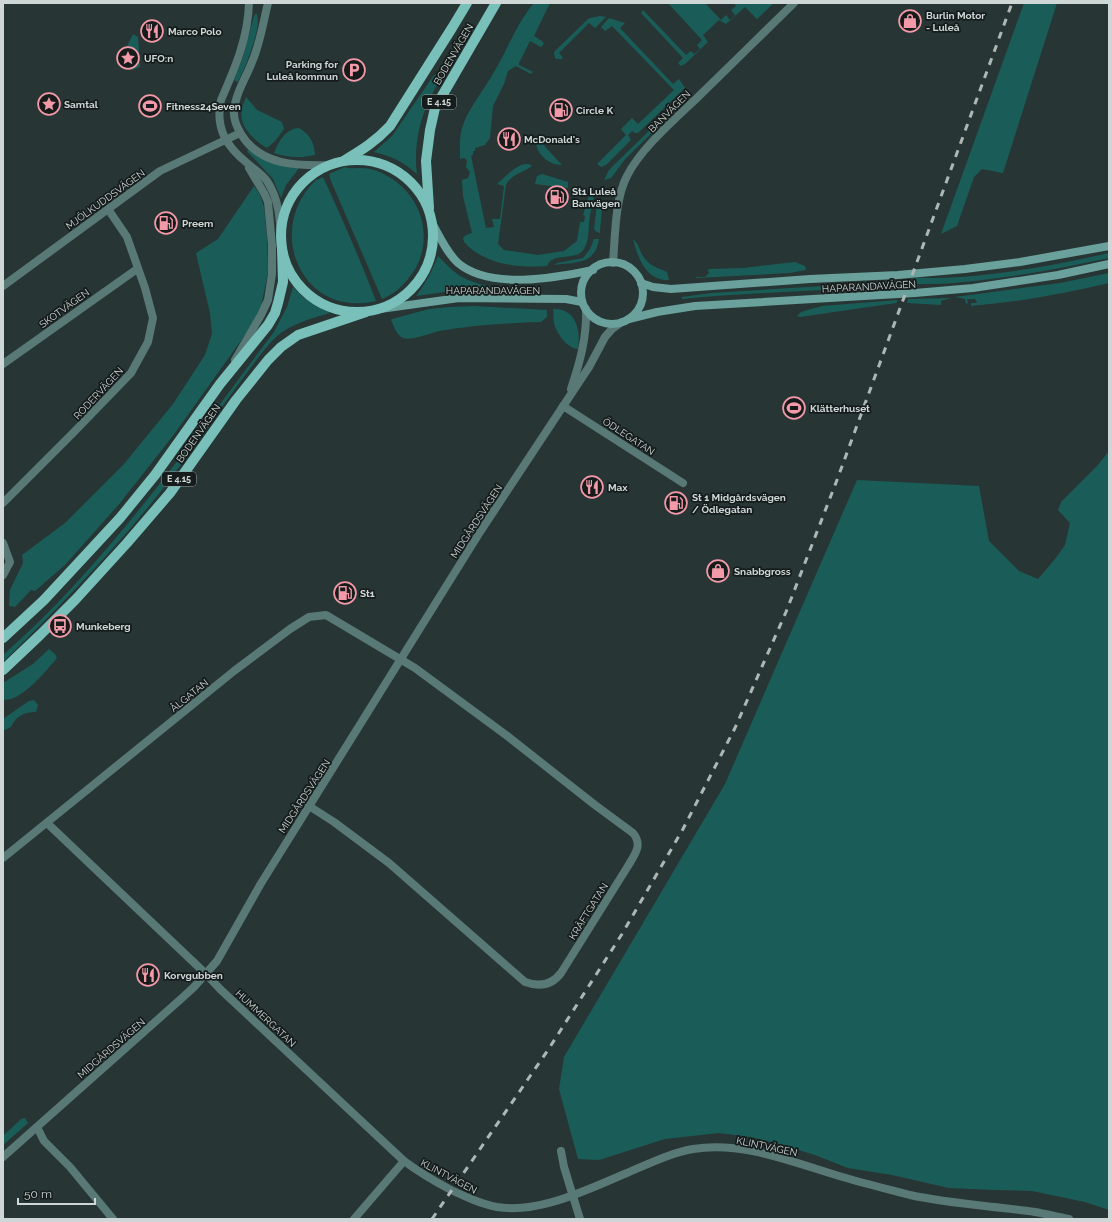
<svg xmlns="http://www.w3.org/2000/svg" width="1112" height="1222" font-family="Raleway,sans-serif">
<style>
.green{fill:#1a5d58}
.lines{fill:none;stroke-linecap:round;stroke-linejoin:round}
.minor{stroke:#587976;stroke-width:8}
.tertiary{stroke:#587976;stroke-width:8}
.secondary{stroke:#6aa19c;stroke-width:8}
.primary{stroke:#78c0b9;stroke-width:10}
.rail{stroke:#adb7b6;stroke-width:3;stroke-dasharray:7 7;stroke-linecap:butt}
.labels{text-anchor:middle;stroke-width:3.5;stroke-linejoin:round;paint-order:stroke}
.shield{fill:#151c1b;stroke:#969f9e;stroke-width:1}
.shield-label{font-size:9px;font-weight:bold;fill:#ced7d6}
.poi-label{font-size:10px;font-weight:bold;fill:#ced7d6;stroke:#151c1b;text-anchor:start}
.street-label{font-size:10px;fill:#ced7d6;stroke:#151c1b}
</style>
<rect width="100%" height="100%" fill="#273634"/>
<g class="green">
<path d="M 534,3 L 550,3 L 534,36 L 542,41 L 544,44 L 541,47 L 530,41 L 519,63 L 519,65 L 533,72 L 531,74 L 516,66 L 508,71 L 504,84 L 493,106 L 490,138 L 485,145 L 475,148 L 475,151 L 473,151 L 473,155 L 471,156 L 486,228 L 494,227 L 492,219 L 500,219 L 504,186 L 497,184 C 505,177 522,158 532,166 C 523,173 511,174 506,185 L 498,244 L 504,250 L 538,255 L 564,251 L 577,241 L 580,222 L 584,222 L 585,216 L 583,215 L 589,195 L 590,194 L 594,194 C 593,201 591,208 590,215 C 588,225 590,239 584,249 C 576,262 553,251 547,266 C 518,268 485,265 464,242 L 463,238 L 466,235 L 472,233 L 463,196 L 462,180 L 468,178 L 470,172 L 466,167 L 467,160 L 464,158 L 460,159 C 460,148 459,136 463,125 C 470,106 484,90 494,72 C 508,49 516,24 534,3 Z"/>
<polygon points="668,3 705,3 721,20 726,15 730,20 735,15 731,10 736,6 734,3 774,3 757,19 745,7 726,24 719,20 703,35 708,42 685,64 681,66 678,63 683,58 641,13 643,10 686,55 691,51 694,54 700,49 697,45 702,40"/>
<polygon points="1024,3 1057,3 1003,173 982,169 974,177 957,226 941,234"/>
<path d="M 256,13 C 264,23 244,70 238,82 L 234,80 L 243,57 L 254,16 Z"/>
<polygon points="600,16 606,17 595,28 589,23 559,53 563,58 562,59 557,59 555,58 554,53 555,51 587,20 590,18"/>
<polygon points="609,18 625,23 620,28 673,84 679,79 685,88 638,133 635,133 632,131 628,135 631,140 606,165 601,167 597,164 626,135 621,129 632,118 638,124 674,90 612,26 605,31 601,27"/>
<polygon points="133,34 138,37 140,67 132,70 122,66 120,60"/>
<path d="M 434,75 L 440,80 C 422,109 413,140 417,174 C 402,161 393,157 374,152 L 392,136 Z"/>
<polygon points="687,94 686,98 683,103 626,158 611,178 604,180 609,170 614,165"/>
<path d="M 246,97 L 257,110 L 282,122 L 284,129 L 275,141 L 267,148 C 254,140 238,127 242,109 C 242,105 245,101 246,97 Z"/>
<path d="M 299,128 C 310,135 314,141 315,155 C 301,158 288,158 274,153 C 279,141 285,129 299,128 Z"/>
<path d="M 536,137 L 537,138 L 562,165 C 547,165 534,152 536,137 Z"/>
<path d="M 249,148 C 267,164 277,164 300,167 L 286,185 L 281,198 L 273,179 L 247,151 Z"/>
<path d="M 345,167 C 349,169 355,168 360,168 C 370,168 380,171 389,177 C 425,198 436,246 408,279 C 401,288 392,295 382,299 L 331,181 L 329,174 Z"/>
<polygon points="542,174 568,182 568,188 535,184 537,176"/>
<path d="M 323,177 C 342,218 360,259 376,301 C 302,319 263,229 317,179 L 317,180 Z"/>
<polygon points="254,186 260,195 264,207 267,238 268,272 261,307 250,328 172,437 120,503 65,565 35,591 31,590 15,607 9,606 10,590 23,563 22,555 65,523 124,464 173,404 205,355 212,334 210,313 196,253 218,239"/>
<path d="M 598,197 C 605,205 600,223 600,233 L 597,232 L 594,229 Z"/>
<path d="M 594,239 L 599,239 C 595,265 576,262 554,265 L 557,263 L 583,258 L 590,249 Z"/>
<path d="M 633,239 C 639,244 639,250 643,256 C 649,266 658,268 667,272 L 669,280 C 646,281 638,258 633,239 Z"/>
<path d="M 1109,253 L 1109,258 C 1061,268 1012,278 963,282 C 947,284 930,284 914,284 L 916,278 C 931,278 946,278 961,277 C 1011,273 1061,264 1109,253 Z"/>
<path d="M 438,256 C 446,264 454,273 464,278 C 488,290 515,288 541,287 L 541,290 L 511,292 L 459,290 L 416,296 C 426,283 432,271 438,256 Z"/>
<polygon points="795,262 805,266 806,270 790,273 696,278 696,277 705,277 709,273 708,270 709,269 743,268"/>
<path d="M 1109,273 L 1109,283 C 1064,294 1017,302 971,306 L 971,303 L 976,303 L 977,302 L 975,299 L 967,299 L 968,303 L 966,304 L 965,299 L 955,297 L 1060,283 Z"/>
<path d="M 905,280 L 903,285 C 829,291 755,292 682,299 L 682,297 L 711,293 L 857,284 Z"/>
<path d="M 293,287 L 304,298 L 330,313 C 312,318 291,324 277,336 C 264,348 254,364 243,378 C 216,414 192,451 165,486 C 116,549 60,606 3,662 L 3,655 C 109,562 189,444 274,332 L 287,307 Z"/>
<polygon points="951,298 941,301 941,305 907,303 908,299"/>
<polygon points="898,300 896,303 800,317 797,316 801,312 822,306"/>
<path d="M 474,306 L 547,310 L 547,317 L 541,322 C 507,323 473,325 439,331 C 430,333 411,341 403,338 C 396,335 394,326 391,320 L 392,319 L 429,309 L 450,307 Z"/>
<path d="M 553,309 C 576,308 581,330 578,349 C 568,349 556,333 554,323 C 553,319 554,314 553,309 Z"/>
<polygon points="1109,451 1109,1210 1085,1202 1032,1191 996,1190 949,1188 892,1175 848,1168 815,1155 778,1144 751,1137 719,1133 665,1139 599,1160 578,1159 559,1089 564,1057 725,784 857,480 979,486 989,541 1019,571 1038,579 1055,559 1065,545 1070,523 1058,510 1061,502 1097,466"/>
<path d="M 49,649 L 55,654 L 57,658 C 48,669 18,705 3,699 L 3,683 L 33,664 Z"/>
<path d="M 34,700 L 38,705 L 36,712 C 24,712 16,716 11,727 L 3,731 L 3,719 L 29,701 Z"/>
<polygon points="25,1118 28,1123 3,1145 3,1136 21,1119"/>
</g>
<g class="lines">
<g class="minor">
<polyline points="3,364 137,269"/>
<polyline points="563,406 683,483"/>
<polyline points="3,503 73,433 131,373 148,342 153,318 145,288 127,237 108,209"/>
<polyline points="3,543 10,562 3,575"/>
<polyline points="47,823 206,974"/>
<path d="M 3,858 L 234,671 L 290,629 L 309,617 L 326,615 L 415,668 L 506,735 L 595,805 L 633,833 C 643,845 635,854 628,866 L 561,973 C 552,985 539,987 525,982 L 389,863 L 334,822 L 309,806"/>
<polyline points="37,1127 44,1141 70,1167 113,1219"/>
<polyline points="561,1151 564,1167 580,1219"/>
</g>
<g class="tertiary">
<path d="M 249,3 C 248,38 235,68 221,100 C 215,128 226,146 247,163 C 254,169 262,174 267,181 C 279,199 280,219 281,240"/>
<path d="M 268,3 C 263,23 260,44 252,62 C 246,78 235,94 234,111 C 233,119 237,127 241,134 C 260,166 298,166 331,165"/>
<path d="M 613,263 C 615,238 615,198 627,176 C 641,148 675,119 698,97 C 730,66 762,34 794,3"/>
<polyline points="3,286 160,171 240,133"/>
<polyline points="235,360 261,315 268,300 272,274 272,245 268,202 264,193 249,168"/>
<path d="M 571,389 C 580,362 587,337 586,309"/>
<path d="M 206,974 L 220,989 L 404,1161 C 419,1172 434,1181 451,1190 C 466,1197 481,1204 497,1207 C 540,1214 588,1189 627,1173 C 648,1164 670,1153 693,1149 C 743,1141 792,1162 839,1176 C 862,1183 887,1189 910,1195 C 951,1204 994,1206 1035,1212 C 1046,1214 1058,1217 1069,1219"/>
<polyline points="3,1157 182,998 194,987 217,961 260,885 480,532 589,367 605,337 612,329 622,322"/>
<polyline points="354,1219 404,1161"/>
</g>
<g class="secondary">
<path d="M 431,221 C 439,235 446,252 458,263 C 490,290 555,278 593,270"/>
<circle cx="612" cy="293" r="31"/>
<polyline points="641,283 653,287 671,289 810,279 898,275 965,269 1020,262 1109,246"/>
<polyline points="380,309 459,298 566,299 582,302"/>
<polyline points="629,319 657,312 695,306 915,293 973,288 1058,275 1109,264"/>
</g>
<g class="primary">
<path d="M 345,160 C 362,150 376,141 390,126 L 452,28 L 467,3"/>
<circle cx="357" cy="236" r="76"/>
<polyline points="429,208 426,161 430,130 435,108 496,3"/>
<polyline points="3,638 44,600 120,518 155,475 220,384 268,325 275,313 278,303 283,282 282,248"/>
<polyline points="3,670 40,635 76,599 127,543 170,493 236,400 268,360 281,347 298,335 366,312"/>
</g>
<polyline class="rail" points="432,1219 548,1050 622,934 683,829 735,728 786,612 837,480 1012,3"/>
</g>
<defs>
<g id="shop-ring" transform="scale(1.15)"><circle r="9.5" fill="#151c1b" stroke="#f39aa9" stroke-width="1.5"/><path d="M-5-2.5h2.3a2.7 3.5 0 0 1 5.4 0H5L5.5 6h-11ZM-1.5-2.5h3a1.5 2.3 0 0 0-3 0Z" fill="#f39aa9"/></g>
<g id="restaurant-ring" transform="scale(1.15)"><circle r="9.5" fill="#151c1b" stroke="#f39aa9" stroke-width="1.5"/><path d="M-5-6h1v4h1v-4h1v4h1v-4h1v5L-1.5 .5V6h-2V.5L-5-1ZM5-6V6H3V1.5H1.5Q1.5-4 5-6Z" fill="#f39aa9"/></g>
<g id="sight-ring" transform="scale(1.15)"><circle r="9.5" fill="#151c1b" stroke="#f39aa9" stroke-width="1.5"/><path d="M0-6L1.8-2.2L6-1.7L2.9 1.2L3.7 5.4L0 3.3L-3.7 5.4L-2.9 1.2L-6-1.7L-1.8-2.2Z" fill="#f39aa9"/></g>
<g id="parking-ring" transform="scale(1.15)"><circle r="9.5" fill="#151c1b" stroke="#f39aa9" stroke-width="1.5"/><path d="M-3.5-5.5H1a3.5 3.5 0 0 1 0 7H-1V5.5H-3.5ZM-1-3.4V-.6H.8a1.4 1.4 0 0 0 0-2.8Z" fill="#f39aa9"/></g>
<g id="stadium-ring" transform="scale(1.15)"><circle r="9.5" fill="#151c1b" stroke="#f39aa9" stroke-width="1.5"/><path d="M0-5a6.5 5 0 1 0 0 10a6.5 5 0 1 0 0-10ZM-3.5-1.8h7v3.6h-7Z" fill="#f39aa9"/></g>
<g id="fuel-ring" transform="scale(1.15)"><circle r="9.5" fill="#151c1b" stroke="#f39aa9" stroke-width="1.5"/><path d="M-5.5-6h7V0h2V4h1.3V-2.5L3-4.5l.8-.8L6-3V5H2.5V1h-1V6h-7ZM-4.2-4.7v3.2H.2V-4.7Z" fill="#f39aa9"/></g>
<g id="bus-ring" transform="scale(1.15)"><circle r="9.5" fill="#151c1b" stroke="#f39aa9" stroke-width="1.5"/><path d="M-5-6H5V4H4V6H2V4H-2V6H-4V4H-5ZM-3.5-4V0h7V-4ZM-3.5 1.2v1.5H-2V1.2ZM2 1.2v1.5H3.5V1.2Z" fill="#f39aa9"/></g>
</defs>
<g fill-rule="evenodd">
<use href="#shop-ring" x="910" y="21"/>
<use href="#restaurant-ring" x="152" y="31"/>
<use href="#sight-ring" x="128" y="58"/>
<use href="#parking-ring" x="354" y="70"/>
<use href="#sight-ring" x="49" y="104"/>
<use href="#stadium-ring" x="150" y="106"/>
<use href="#fuel-ring" x="561" y="110"/>
<use href="#restaurant-ring" x="509" y="139"/>
<use href="#fuel-ring" x="557" y="197"/>
<use href="#fuel-ring" x="166" y="223"/>
<use href="#stadium-ring" x="794" y="408"/>
<use href="#restaurant-ring" x="592" y="487"/>
<use href="#fuel-ring" x="676" y="503"/>
<use href="#shop-ring" x="718" y="571"/>
<use href="#fuel-ring" x="345" y="593"/>
<use href="#bus-ring" x="60" y="626"/>
<use href="#restaurant-ring" x="148" y="975"/>
</g>
<g class="labels">
<g class="shield">
<rect x="422" y="95" width="34" height="14" rx="3"/>
<rect x="162" y="472" width="34" height="14" rx="3"/>
</g>
<g class="shield-label">
<text x="439" y="105">E 4.15</text>
<text x="179" y="482">E 4.15</text>
</g>
<g class="poi-label">
<text x="926" y="19">Burlin Motor<tspan x="926" dy="12">- Luleå</tspan></text>
<text x="168" y="35">Marco Polo</text>
<text x="144" y="62">UFO:n</text>
<text x="338" y="68" text-anchor="end">Parking for<tspan x="338" dy="12">Luleå kommun</tspan></text>
<text x="64" y="108">Samtal</text>
<text x="166" y="110">Fitness24Seven</text>
<text x="576" y="114">Circle K</text>
<text x="524" y="143">McDonald's</text>
<text x="572" y="195">St1 Luleå<tspan x="572" dy="12">Banvägen</tspan></text>
<text x="182" y="227">Preem</text>
<text x="810" y="412">Klätterhuset</text>
<text x="608" y="491">Max</text>
<text x="692" y="501">St 1 Midgårdsvägen<tspan x="692" dy="12">/ Ödlegatan</tspan></text>
<text x="734" y="575">Snabbgross</text>
<text x="360" y="597">St1</text>
<text x="76" y="630">Munkeberg</text>
<text x="164" y="979">Korvgubben</text>
</g>
<g class="street-label">
<text transform="translate(453 54) rotate(-60)" y="4">BODENVÄGEN</text>
<text transform="translate(669 111) rotate(-45)" y="4">BANVÄGEN</text>
<text transform="translate(105 199) rotate(-36)" y="4">MJÖLKUDDSVÄGEN</text>
<text transform="translate(869 286) rotate(-3)" y="4">HAPARANDAVÄGEN</text>
<text x="493" y="294">HAPARANDAVÄGEN</text>
<text transform="translate(64 308) rotate(-36)" y="4">SKOTVÄGEN</text>
<text transform="translate(98 393) rotate(-47)" y="4">RODERVÄGEN</text>
<text transform="translate(198 433) rotate(-55)" y="4">BODENVÄGEN</text>
<text transform="translate(629 436) rotate(33)" y="4">ÖDLEGATAN</text>
<text transform="translate(476 521) rotate(-57)" y="4">MIDGÅRDSVÄGEN</text>
<text transform="translate(189 695) rotate(-39)" y="4">ÅLGATAN</text>
<text transform="translate(304 796) rotate(-57)" y="4">MIDGÅRDSVÄGEN</text>
<text transform="translate(588 911) rotate(-58)" y="4">KRÄFTGATAN</text>
<text transform="translate(266 1018) rotate(43)" y="4">HUMMERGATAN</text>
<text transform="translate(111 1048) rotate(-41)" y="4">MIDGÅRDSVÄGEN</text>
<text transform="translate(767 1146) rotate(12)" y="4">KLINTVÄGEN</text>
<text transform="translate(449 1176) rotate(28)" y="4">KLINTVÄGEN</text>
</g>
</g>
<rect width="1112" height="1222" fill="none" stroke="#ced7d6" stroke-width="8"/>
<path d="M18 1198v6h77v-6" fill="none" stroke="#ced7d6" stroke-width="2"/>
<text x="24" y="1198" font-size="12" fill="#ced7d6" stroke="#151c1b" stroke-width="3" paint-order="stroke">50 m</text>
</svg>
